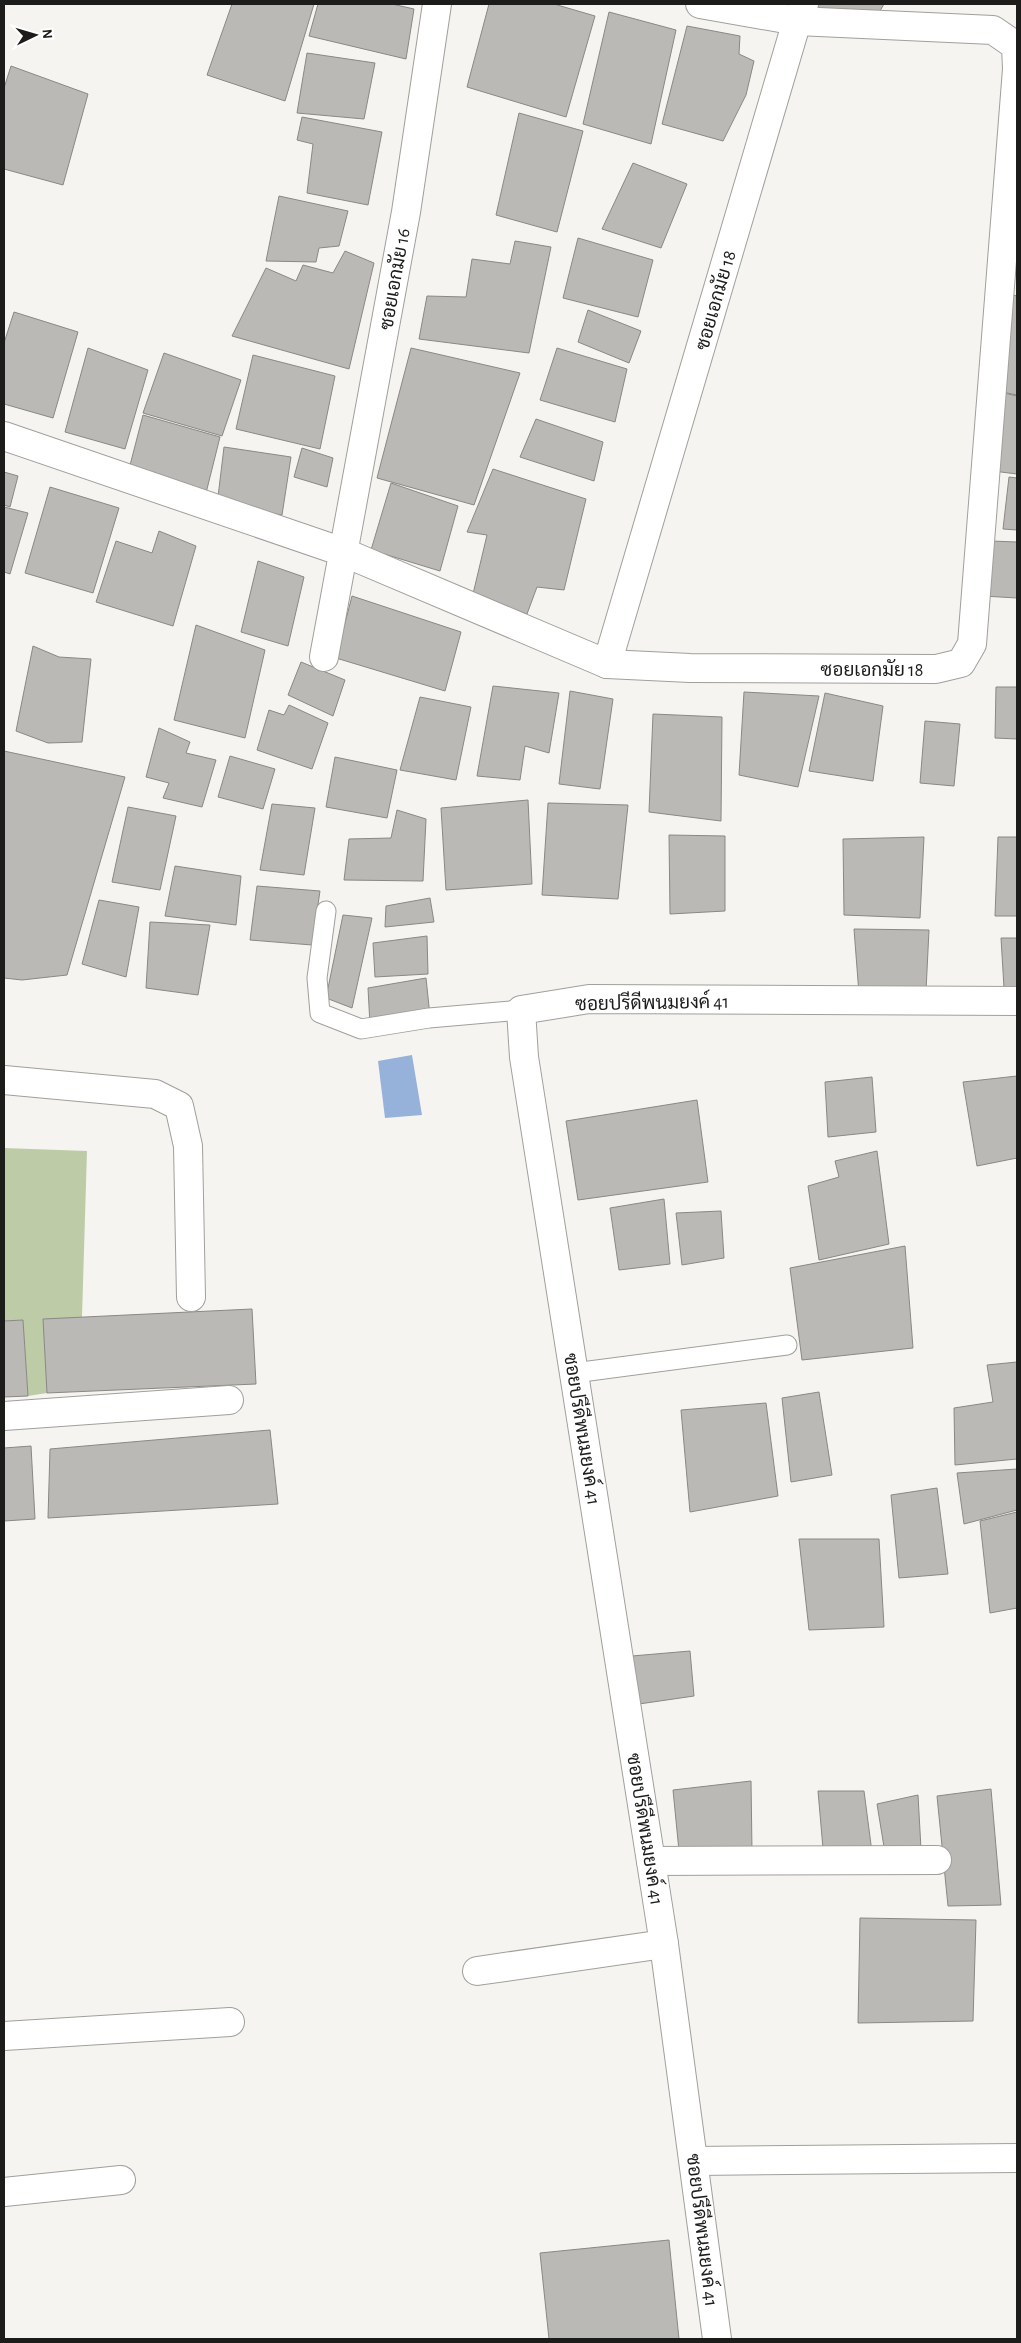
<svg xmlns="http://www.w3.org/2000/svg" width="1021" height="2343" font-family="'Alegreya Sans',Sarabun,sans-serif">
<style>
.green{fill:#bdcca7}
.water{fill:#96b2da}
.building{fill:#bbb9b5;stroke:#8a8884}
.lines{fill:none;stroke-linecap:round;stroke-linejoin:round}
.lane-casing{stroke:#a19f9b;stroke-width:21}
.street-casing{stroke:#a19f9b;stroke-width:30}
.lane{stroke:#fff;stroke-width:19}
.street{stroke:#fff;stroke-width:28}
.labels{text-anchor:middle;stroke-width:4;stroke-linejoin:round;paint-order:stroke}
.street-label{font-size:19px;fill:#1c1c1a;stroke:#fff}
</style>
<rect width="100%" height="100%" fill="#f6f4f0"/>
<polygon class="green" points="4,1148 87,1151 82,1317 47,1393 28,1396 23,1320 4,1321"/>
<polygon class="water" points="412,1055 422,1115 385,1118 378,1061"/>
<g class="building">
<polygon points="232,4 314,4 285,101 207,75"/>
<polygon points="318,4 392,4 414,9 406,59 309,36"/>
<polygon points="489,4 554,4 595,16 566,117 467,87"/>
<polygon points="811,4 884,4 865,37"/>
<polygon points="609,12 676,30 651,144 583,124"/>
<polygon points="687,26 740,36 739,54 754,61 746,95 723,141 662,124"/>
<polygon points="307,53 375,63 364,119 297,113"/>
<polygon points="11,66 88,94 63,185 4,169 4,88"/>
<polygon points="519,113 583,131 557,232 496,215"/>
<polygon points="302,117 382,132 368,205 307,193 313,144 297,140"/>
<polygon points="633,163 687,184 661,248 602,229"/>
<polygon points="279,196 348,211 339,246 319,248 316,262 266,261"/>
<polygon points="578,238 653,260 638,317 563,298"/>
<polygon points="515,241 551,247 529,353 419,339 427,296 466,297 472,259 510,264"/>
<polygon points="345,251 374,263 349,369 232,336 266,268 296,281 303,265 333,273"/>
<polygon points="1009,294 1017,296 1017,395 1002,392"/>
<polygon points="588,310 641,331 629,363 578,342"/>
<polygon points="14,312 78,332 53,418 4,404 4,343"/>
<polygon points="88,348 148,370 125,449 65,432"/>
<polygon points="411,348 520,373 474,505 377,478"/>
<polygon points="557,348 627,369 615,422 540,400"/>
<polygon points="164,353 241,380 222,436 143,413"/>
<polygon points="253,355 335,376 320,449 236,429"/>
<polygon points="1004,393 1017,396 1017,474 993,471"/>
<polygon points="143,415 220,437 205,497 128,473"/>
<polygon points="536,419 603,442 594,481 520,457"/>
<polygon points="224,447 291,457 282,515 217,505"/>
<polygon points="302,448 333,458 327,487 294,477"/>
<polygon points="493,469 586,499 564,590 537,587 527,614 473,594 487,535 467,532"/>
<polygon points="4,472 18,476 10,507 4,505"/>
<polygon points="1009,477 1017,478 1017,530 1003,529"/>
<polygon points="391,483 458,506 440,571 371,550"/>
<polygon points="50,487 119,508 93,593 25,573"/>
<polygon points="4,507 28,513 10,574 4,572"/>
<polygon points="159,531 196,546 173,626 96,602 116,541 152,553"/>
<polygon points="991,541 1017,542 1017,598 983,596"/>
<polygon points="258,561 304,577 288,646 241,632"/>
<polygon points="352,596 461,632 445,691 336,658"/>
<polygon points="196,625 265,650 245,738 174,720"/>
<polygon points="33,646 59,657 91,659 82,742 48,743 16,731"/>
<polygon points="301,662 345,680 333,716 288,695"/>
<polygon points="493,686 559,693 549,753 525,746 520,780 477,776"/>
<polygon points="996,687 1017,687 1017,739 995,738"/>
<polygon points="570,691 613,699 600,789 559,784"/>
<polygon points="744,692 819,696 798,787 739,775"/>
<polygon points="825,693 883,706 873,781 809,771"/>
<polygon points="420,697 471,707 456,780 400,770"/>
<polygon points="289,705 328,723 312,769 257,750 269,710 284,715"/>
<polygon points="653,714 722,717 721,821 649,812"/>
<polygon points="925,721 960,724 954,786 920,783"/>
<polygon points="159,728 190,742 186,753 216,760 202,807 163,798 169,783 146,777"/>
<polygon points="4,751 125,777 67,975 22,980 4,978"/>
<polygon points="230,756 275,769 263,809 218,797"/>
<polygon points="335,757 397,770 387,818 326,807"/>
<polygon points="528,800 532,884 446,890 441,808"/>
<polygon points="548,803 628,805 618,899 542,895"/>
<polygon points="272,804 315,808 304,875 260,870"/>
<polygon points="128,807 176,816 160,890 112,882"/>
<polygon points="397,810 426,819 423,881 344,880 349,839 391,838"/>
<polygon points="669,835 725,836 725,911 670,914"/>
<polygon points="924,837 920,918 844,915 843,839"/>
<polygon points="998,837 1017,837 1017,916 995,916"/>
<polygon points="175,866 241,876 236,925 165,916"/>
<polygon points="257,886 320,891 312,945 250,940"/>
<polygon points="430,898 434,922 385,927 386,906"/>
<polygon points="99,900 139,907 126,977 82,964"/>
<polygon points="343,915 372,918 352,1008 326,998"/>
<polygon points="150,922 210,925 198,995 146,988"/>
<polygon points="854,929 929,930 926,991 859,994"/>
<polygon points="427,936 428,974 375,977 373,943"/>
<polygon points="1001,938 1017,938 1017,987 1004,988"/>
<polygon points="426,978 430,1016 370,1025 368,988"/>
<polygon points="1017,1076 1017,1158 977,1166 963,1082"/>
<polygon points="872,1077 876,1132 828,1137 825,1082"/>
<polygon points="697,1100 708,1182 578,1200 566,1121"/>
<polygon points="877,1151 889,1244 819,1260 808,1186 839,1177 835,1161"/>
<polygon points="664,1199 670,1264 619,1270 610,1208"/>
<polygon points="721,1211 724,1258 682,1265 676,1213"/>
<polygon points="905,1246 913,1348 802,1360 790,1268"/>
<polygon points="252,1309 256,1384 47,1393 43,1319"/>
<polygon points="23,1320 28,1396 4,1397 4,1321"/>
<polygon points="1017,1362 1017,1459 955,1465 954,1408 993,1402 987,1365"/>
<polygon points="819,1392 832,1475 791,1482 782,1398"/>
<polygon points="766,1403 778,1496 690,1512 681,1410"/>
<polygon points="270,1430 278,1504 48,1518 50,1449"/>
<polygon points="31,1446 35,1519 4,1521 4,1448"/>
<polygon points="1017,1469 1017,1510 964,1524 957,1473"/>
<polygon points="937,1488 948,1574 899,1578 891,1495"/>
<polygon points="1017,1512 1017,1608 990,1613 980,1521"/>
<polygon points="799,1539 879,1539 884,1627 809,1630"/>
<polygon points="690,1651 694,1696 639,1704 632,1656"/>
<polygon points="751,1781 752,1851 680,1861 673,1790"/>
<polygon points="991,1789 1001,1905 948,1906 937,1796"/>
<polygon points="818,1791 864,1791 873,1860 824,1860"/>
<polygon points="918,1795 921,1849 885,1853 877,1804"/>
<polygon points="860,1918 976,1920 973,2021 858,2023"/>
<polygon points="669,2240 679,2339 549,2339 540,2253"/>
</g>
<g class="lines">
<g class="lane-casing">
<g id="lane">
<polyline points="326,911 317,978 320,1013 361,1029 429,1018 521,1010"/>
<polyline points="574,1373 787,1345"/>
</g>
</g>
<g class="street-casing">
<g id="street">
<polyline points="4,436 343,552 607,664 690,668 936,669 961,663 972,644 1017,69 1016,46 993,30 797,21 700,4"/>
<polyline points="324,657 406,212 437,4"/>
<polyline points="607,664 797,21 804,4"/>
<polyline points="4,1080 155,1094 179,1106 188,1146 191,1297"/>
<polyline points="4,1416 229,1400"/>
<polyline points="651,1861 937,1860"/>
<polyline points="477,1971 664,1944"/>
<polyline points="4,2036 230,2022"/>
<polyline points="694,2161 1017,2158"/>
<polyline points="4,2192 121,2180"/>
<polyline points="717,2339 664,1944 524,1057 521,1010 589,999 1017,1001"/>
</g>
</g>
<use href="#lane" class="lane"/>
<use href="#street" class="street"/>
</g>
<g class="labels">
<g class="street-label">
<text transform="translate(394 279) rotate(-80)" y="7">ซอยเอกมัย 16</text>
<text transform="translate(715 300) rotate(-74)" y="7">ซอยเอกมัย 18</text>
<text x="872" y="676">ซอยเอกมัย 18</text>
<text transform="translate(652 1002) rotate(-1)" y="7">ซอยปรีดีพนมยงค์ 41</text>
<text transform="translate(583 1429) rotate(81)" y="7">ซอยปรีดีพนมยงค์ 41</text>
<text transform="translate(646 1829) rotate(81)" y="7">ซอยปรีดีพนมยงค์ 41</text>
<text transform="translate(703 2230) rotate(83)" y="7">ซอยปรีดีพนมยงค์ 41</text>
</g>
</g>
<rect width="1021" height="2343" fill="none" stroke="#1c1c1a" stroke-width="10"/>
<g transform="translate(35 35) rotate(85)" stroke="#ffffff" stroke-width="4" paint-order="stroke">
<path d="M0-4L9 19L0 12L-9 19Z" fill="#1c1c1a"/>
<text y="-8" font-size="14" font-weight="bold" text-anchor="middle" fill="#1c1c1a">N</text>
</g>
</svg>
